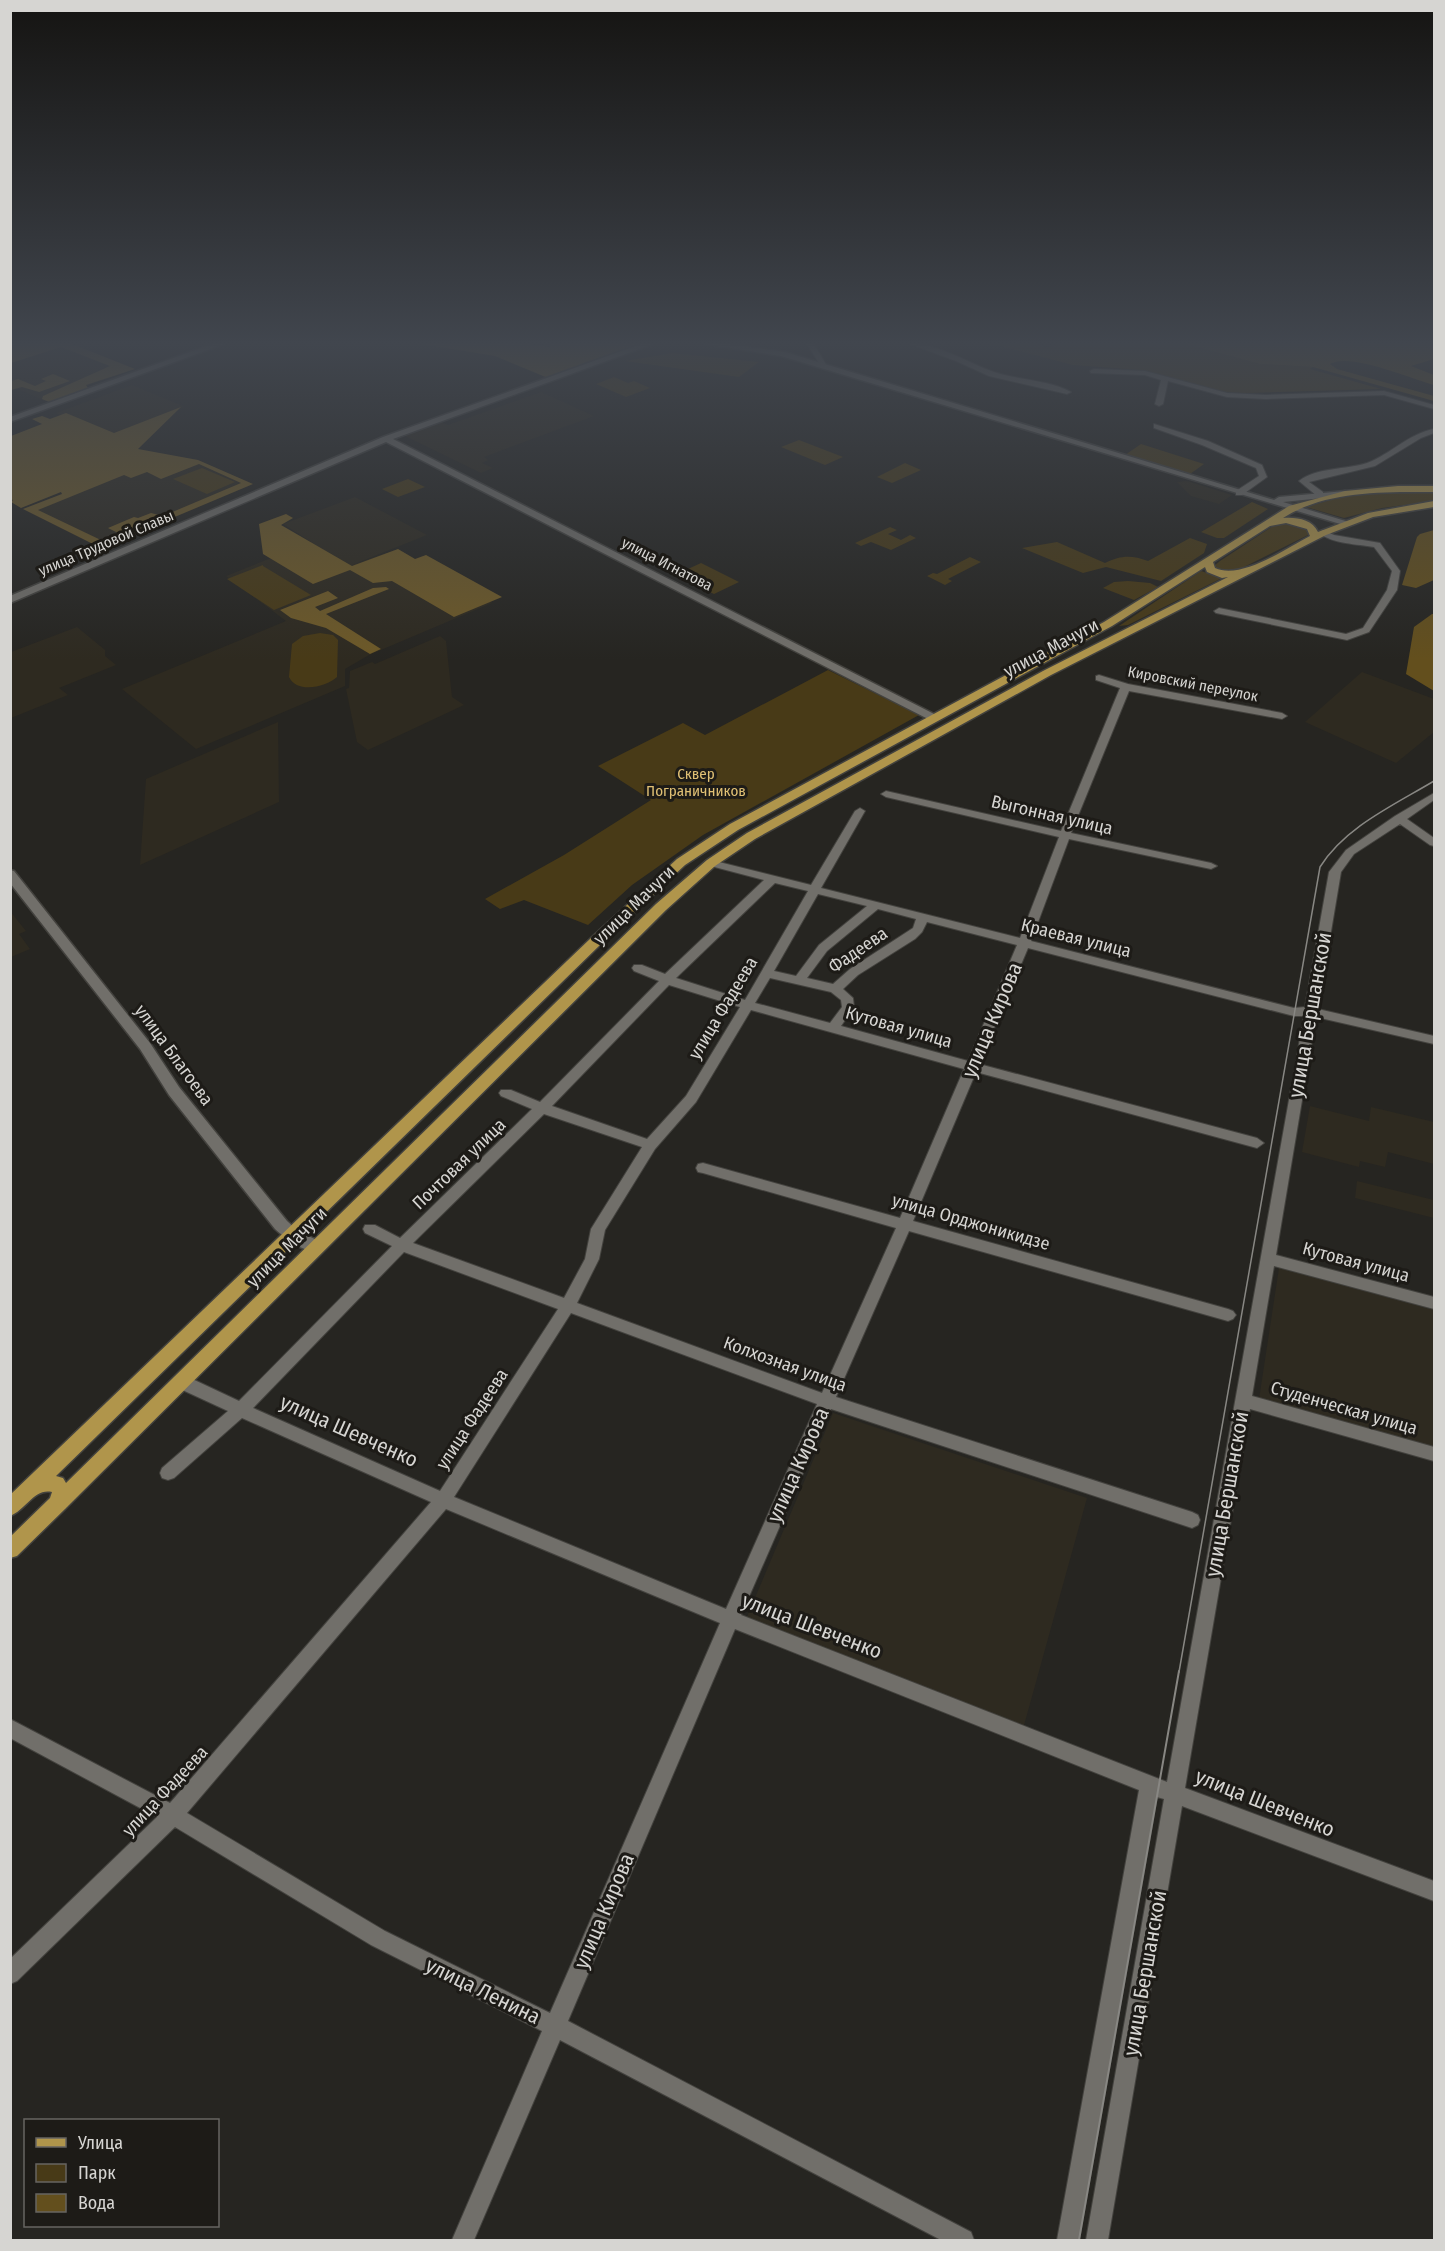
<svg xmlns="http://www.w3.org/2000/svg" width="1445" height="2251" font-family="'Fira Sans Condensed',sans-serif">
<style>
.built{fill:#2e2a20}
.green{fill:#483a17}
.forest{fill:#6d5928;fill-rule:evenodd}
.water{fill:#634f1d}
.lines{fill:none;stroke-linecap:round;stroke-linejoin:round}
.minor-casing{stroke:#43423e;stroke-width:2}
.tertiary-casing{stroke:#43423e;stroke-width:3}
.primary-casing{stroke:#43423e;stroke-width:3}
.minor{fill:#716f6a;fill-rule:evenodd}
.tertiary{fill:#716f6a;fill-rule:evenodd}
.primary{fill:#b0954b;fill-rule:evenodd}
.tram-far1{stroke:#888783;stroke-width:1.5}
.tram{stroke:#888783;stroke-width:2}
.labels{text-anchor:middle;stroke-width:6;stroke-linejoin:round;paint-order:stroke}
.far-street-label{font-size:15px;fill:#d6d5d2;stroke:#1d1b17}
.far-park-label{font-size:15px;fill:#e0c074;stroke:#1d1b17}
.street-label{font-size:18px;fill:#d6d5d2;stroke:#1d1b17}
.near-street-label{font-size:21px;fill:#d6d5d2;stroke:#1d1b17}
</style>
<rect width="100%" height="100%" fill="#262521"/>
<g class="built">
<polygon points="24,344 72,344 131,367 127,369 130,370 45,401 18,389 11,391 11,348"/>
<polygon points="132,385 183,406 158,427 120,441 56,413"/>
<polygon points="541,392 594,416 484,457 488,460 482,463 493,468 481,473 403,435 441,422 448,425"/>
<polygon points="163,454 198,460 253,484 101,548 23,509"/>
<polygon points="1187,481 1232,495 1219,504 1191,496 1177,482"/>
<polygon points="355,497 427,535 352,565 398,549 492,603 369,655 345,669 345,686 196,749 122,689 286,621 226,576 311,542 283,524"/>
<polygon points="77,627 105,650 105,656 116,665 59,688 68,695 11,718 11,652"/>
<polygon points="440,636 446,641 452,697 464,705 368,750 357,742 346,689 349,688 350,671 372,662 375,664"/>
<polygon points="1362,672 1434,699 1434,732 1396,763 1305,722"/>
<polygon points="278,722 279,802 140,865 146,779"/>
<polygon points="10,911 26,931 19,934 30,949 11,957"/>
<polygon points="1310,1106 1369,1121 1371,1107 1434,1122 1434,1164 1388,1152 1385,1167 1360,1161 1359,1167 1302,1152"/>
<polygon points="1357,1181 1434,1200 1434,1218 1355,1198"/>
<polygon points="1279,1268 1434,1310 1434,1449 1259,1399"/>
<polygon points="833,1413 1087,1498 1023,1729 744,1624"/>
</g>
<g class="green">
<polygon points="993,344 1036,344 1047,348 1057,344 1186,344 1260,364 1313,367 1310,369 1381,389 1245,393 1221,392 1141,370 1073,365"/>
<polygon points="672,353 759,362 739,377 625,361"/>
<polygon points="614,377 628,383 634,381 650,388 626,397 596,384"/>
<polygon points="799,440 843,457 825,465 781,447"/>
<polygon points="1141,444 1204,464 1190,474 1125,455"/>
<polygon points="905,463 921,470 892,483 877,477"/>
<polygon points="202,468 235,482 207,494 173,479"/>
<polygon points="408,479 425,487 398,497 382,489"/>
<polygon points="1400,490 1434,492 1434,501 1382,508 1344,518 1306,507 1352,494"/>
<polygon points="1252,502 1268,509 1224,538 1217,538 1201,532"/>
<polygon points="1290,523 1306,528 1310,534 1236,571 1229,572 1214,568 1214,566 1220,561 1276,524"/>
<polygon points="890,527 897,530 888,534 901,540 910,535 916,538 891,550 871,542 861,546 855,543"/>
<path d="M 1190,538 L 1207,544 L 1204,553 L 1161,581 L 1106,567 L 1083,573 L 1022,548 L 1057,542 L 1105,563 C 1121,555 1132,555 1148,561 Z"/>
<polygon points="970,557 981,562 948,579 952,581 945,585 927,576 933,573 937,574"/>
<polygon points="701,563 739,582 714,594 675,575"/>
<polygon points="263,565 263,566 311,595 274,610 227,579"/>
<polygon points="1201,571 1222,578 1128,625 1119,626"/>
<polygon points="1128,581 1150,583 1158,587 1134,600 1103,588 1114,582"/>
<path d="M 320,633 L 333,635 L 338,640 L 337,677 C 326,687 297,694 289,677 L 292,644 L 303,636 Z"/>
<polygon points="828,670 919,715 703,835 632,885 588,925 524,900 500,909 485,899 564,855 651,800 598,766 683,723 705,735"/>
</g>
<g class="forest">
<polygon points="11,344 72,344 135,369 86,385 88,388 49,402 42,399 43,396 110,366 61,347 11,363"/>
<polygon points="422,344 528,344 549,347 551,344 645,344 548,378 495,356"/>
<polygon points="53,374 70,381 39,392 22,387 11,390 11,381 18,379 35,386 46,381 41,379"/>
<path d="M 181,407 L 138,449 L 198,460 L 253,484 L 101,548 L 23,509 L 62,494 L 61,492 L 21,508 L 11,502 L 13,500 L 10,499 L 11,436 L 42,424 L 32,419 L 42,416 L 50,419 L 66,413 L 114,433 ZM 199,464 L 241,483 L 163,516 L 151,513 L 138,518 L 134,517 L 108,528 L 122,535 L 105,542 L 38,510 L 124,475 L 131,478 L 147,472 L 161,479 Z"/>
<polygon points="286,514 293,518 281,525 352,566 398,549 415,559 426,555 502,597 454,617 392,581 373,583 350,570 313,584 263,554 259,524"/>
<polygon points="386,587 389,589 326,614 381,649 370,654 326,628 291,618 280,610 328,591 338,598 315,607 320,611 373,588"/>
</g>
<g class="water">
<path d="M 1186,344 L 1431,344 L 1434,348 L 1434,359 L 1411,366 L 1434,375 L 1434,385 C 1412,379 1349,352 1330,364 L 1337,369 L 1434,396 L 1434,401 L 1313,367 L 1260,364 Z"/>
<polygon points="1434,530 1434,580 1416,588 1402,585 1417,537 1420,534"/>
<polygon points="1432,614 1434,614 1434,691 1406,674 1414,627"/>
</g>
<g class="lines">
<g class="minor-casing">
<g id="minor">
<polygon points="807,344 814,344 828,368 822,368"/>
<path d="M 910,344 C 940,344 966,362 994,372 C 1017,380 1051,380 1071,392 L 1067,394 L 989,376 L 956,361 Z"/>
<polygon points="1094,369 1145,371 1227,393 1266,395 1384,391 1434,405 1434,409 1384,395 1266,399 1227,397 1168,381 1163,404 1159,406 1155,404 1161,380 1145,375 1091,373 1090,371"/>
<polygon points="1154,424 1208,441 1262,465 1267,477 1242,495 1236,495 1236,491 1259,476 1256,468 1202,445 1154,428"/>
<path d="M 1434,429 L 1434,433 L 1421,438 L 1375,466 L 1309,482 L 1323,492 L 1323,496 L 1317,496 L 1299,481 C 1317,467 1346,470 1367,463 C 1391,454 1408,434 1434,429 Z"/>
<path d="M 1323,530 L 1334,535 L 1380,543 L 1400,571 L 1397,590 L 1369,632 L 1347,640 L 1216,613 L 1214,611 L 1219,608 L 1346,634 L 1363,628 L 1387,590 L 1392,571 L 1374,547 C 1357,544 1333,544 1319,533 Z"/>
<path d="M 1099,675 L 1128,684 L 1282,713 L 1287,716 L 1282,719 L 1129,691 L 1071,833 L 1211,863 L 1217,866 L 1211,869 L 1069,839 L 1031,941 L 1294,1008 L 1305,1007 L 1329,872 L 1346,850 L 1395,816 L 1434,793 L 1434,800 L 1407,819 L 1434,838 L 1434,846 L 1430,845 L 1400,824 L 1354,854 L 1341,872 L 1318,1009 L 1434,1036 L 1434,1044 L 1316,1017 L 1276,1255 L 1434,1297 L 1434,1309 L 1274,1266 L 1252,1396 L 1434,1447 L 1434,1461 L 1250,1409 L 1185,1788 L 1434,1881 L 1434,1901 L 1182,1806 L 1108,2240 L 1086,2240 L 1164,1799 L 1157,1797 L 1079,2240 L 1057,2240 L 1139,1790 L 735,1629 L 568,2021 L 971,2232 L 974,2240 L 941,2240 L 560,2040 L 474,2240 L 452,2240 L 542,2031 L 371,1945 L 175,1827 L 17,1981 L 10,1984 L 10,1959 L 157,1817 L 10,1738 L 10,1719 L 170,1803 L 431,1502 L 242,1418 L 174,1478 L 168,1480 L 162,1478 L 160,1473 L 162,1468 L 228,1411 L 176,1387 L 174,1382 L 176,1377 L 182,1375 L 188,1377 L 239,1401 L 392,1246 L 365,1233 L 363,1229 L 365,1225 L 375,1225 L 400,1238 L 532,1109 L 501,1096 L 499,1093 L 501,1090 L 511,1090 L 540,1102 L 659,981 L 634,971 L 632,968 L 634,965 L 642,965 L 665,974 L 764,880 L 707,865 L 707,861 L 711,860 L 811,885 L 855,811 L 860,808 L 865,811 L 821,888 L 1020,938 L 1059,837 L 886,797 L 881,794 L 886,791 L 1061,831 L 1120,688 L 1096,680 L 1096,676 ZM 775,883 L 808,891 L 745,1000 L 676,978 ZM 818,894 L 867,906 L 819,945 L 796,976 L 774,971 ZM 878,909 L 916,919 L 913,928 L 850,969 L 833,984 L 807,978 L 827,951 ZM 927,922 L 1017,945 L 968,1061 L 841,1026 L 854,1007 L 853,998 L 843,989 L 858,975 L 915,939 L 922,932 ZM 1028,948 L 1294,1016 L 1304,1016 L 1167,1782 L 741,1615 L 831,1409 L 1192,1528 L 1198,1525 L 1200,1520 L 1198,1515 L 1192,1512 L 836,1397 L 909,1231 L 1228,1321 L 1233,1319 L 1236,1315 L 1233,1311 L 1228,1309 L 913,1221 L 976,1072 L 1257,1148 L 1264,1143 L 1257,1138 L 979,1064 ZM 770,978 L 831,992 L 841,1000 L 842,1007 L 830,1023 L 755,1003 ZM 669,985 L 740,1007 L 686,1096 L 647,1139 L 552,1106 ZM 751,1010 L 964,1069 L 900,1218 L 703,1163 L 698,1164 L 696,1168 L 698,1172 L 703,1173 L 896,1228 L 822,1393 L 577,1303 L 599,1259 L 605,1230 L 655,1149 L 696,1102 ZM 544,1114 L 642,1147 L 591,1229 L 585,1259 L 564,1298 L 413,1243 ZM 404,1252 L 558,1309 L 440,1491 L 253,1408 ZM 571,1313 L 817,1404 L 726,1609 L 454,1497 ZM 446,1509 L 720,1623 L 550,2013 L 385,1931 L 187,1813 Z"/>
</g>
</g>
<g class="tertiary-casing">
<g id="tertiary">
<polygon points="212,344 224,344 10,422 10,417"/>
<polygon points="641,344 653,344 393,439 938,716 938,720 930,720 386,442 10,603 10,596 383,437"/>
<polygon points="705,344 729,344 785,352 1274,500 1279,497 1345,491 1345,495 1342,496 1283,502 1352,523 1347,526 781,356"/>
<path d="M 10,870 L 14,871 L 150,1043 L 179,1087 L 287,1221 L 298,1231 L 323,1243 L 325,1247 L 323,1251 C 308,1256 286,1239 275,1229 L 169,1095 L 140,1049 L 10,883 Z"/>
</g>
</g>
<g class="primary-casing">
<path id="primary" d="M 1398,486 L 1434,486 L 1434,492 C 1384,492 1327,490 1283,518 C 1296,517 1312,519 1318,532 L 1368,513 L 1434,501 L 1434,507 L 1373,517 L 1326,535 L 1051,675 L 755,839 L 715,866 L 666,910 L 65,1509 L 17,1556 L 10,1558 L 10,1537 L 50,1498 L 52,1492 C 34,1488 26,1510 10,1516 L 10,1495 L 591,938 L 677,859 L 730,824 L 1104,622 L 1289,506 L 1345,491 ZM 1286,523 L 1307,529 L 1310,536 C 1285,549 1241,580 1215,568 L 1213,562 L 1270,526 ZM 1205,567 L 1207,572 L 1222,578 L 1228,577 L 1043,671 L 747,833 L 707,860 L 656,904 L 66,1483 L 63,1478 L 56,1476 L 601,944 L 685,865 L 738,830 L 1112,626 Z"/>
</g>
<use href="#minor" class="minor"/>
<use href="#tertiary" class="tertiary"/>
<use href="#primary" class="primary"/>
<path class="tram-far1" d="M 1179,1672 L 1320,867 C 1345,827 1394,805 1434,781"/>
<polyline class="tram" points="1079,2240 1179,1671"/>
</g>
<linearGradient id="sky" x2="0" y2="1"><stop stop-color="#151412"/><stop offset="0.52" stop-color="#41464e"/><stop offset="1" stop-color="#41464e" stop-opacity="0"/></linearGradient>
<rect width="1445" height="660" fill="url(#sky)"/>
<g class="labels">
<g class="far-street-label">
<text transform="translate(106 543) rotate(-23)" y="5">улица Трудовой Славы</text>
<text transform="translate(667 564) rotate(27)" y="5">улица Игнатова</text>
<text transform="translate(1193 684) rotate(11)" y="5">Кировский переулок</text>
</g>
<g class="far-park-label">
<text x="696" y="779">Сквер<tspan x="696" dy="17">Пограничников</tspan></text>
</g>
<g class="street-label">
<text transform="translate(1051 648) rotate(-28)" y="6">улица Мачуги</text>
<text transform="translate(1052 815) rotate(13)" y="6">Выгонная улица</text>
<text transform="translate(634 905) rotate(-44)" y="6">улица Мачуги</text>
<text transform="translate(1076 938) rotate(14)" y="6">Краевая улица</text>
<text transform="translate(858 950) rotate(-34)" y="6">Фадеева</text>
<text transform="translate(723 1008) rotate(-59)" y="6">улица Фадеева</text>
<text transform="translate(899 1027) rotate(16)" y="6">Кутовая улица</text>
<text transform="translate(174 1055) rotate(54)" y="6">улица Благоева</text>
<text transform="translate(459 1164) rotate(-44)" y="6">Почтовая улица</text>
<text transform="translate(971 1222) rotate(16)" y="6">улица Орджоникидзе</text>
<text transform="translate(287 1247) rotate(-45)" y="6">улица Мачуги</text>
<text transform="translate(1356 1262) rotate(15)" y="6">Кутовая улица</text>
<text transform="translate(785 1364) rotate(20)" y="6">Колхозная улица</text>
<text transform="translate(1344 1408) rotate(16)" y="6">Студенческая улица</text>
<text transform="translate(472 1419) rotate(-57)" y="6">улица Фадеева</text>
<text transform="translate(165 1791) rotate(-47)" y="6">улица Фадеева</text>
</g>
<g class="near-street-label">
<text transform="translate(1310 1015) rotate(-80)" y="7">улица Бершанской</text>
<text transform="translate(992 1020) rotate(-67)" y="7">улица Кирова</text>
<text transform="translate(349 1431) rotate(24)" y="7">улица Шевченко</text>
<text transform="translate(798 1465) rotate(-66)" y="7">улица Кирова</text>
<text transform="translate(1227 1494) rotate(-80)" y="7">улица Бершанской</text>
<text transform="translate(812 1626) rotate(21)" y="7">улица Шевченко</text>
<text transform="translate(1265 1803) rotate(22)" y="7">улица Шевченко</text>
<text transform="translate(604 1911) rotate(-67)" y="7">улица Кирова</text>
<text transform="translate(1145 1973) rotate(-80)" y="7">улица Бершанской</text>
<text transform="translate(483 1991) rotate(26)" y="7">улица Ленина</text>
</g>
</g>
<rect width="1445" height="2251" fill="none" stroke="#d6d5d2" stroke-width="24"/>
<rect x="24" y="2119" width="195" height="108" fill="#1d1b17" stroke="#676562" stroke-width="1.5"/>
<rect x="36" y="2138" width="30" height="9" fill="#b0954b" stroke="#676562" stroke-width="1.5"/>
<text x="78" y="2149" font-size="18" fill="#d6d5d2">Улица</text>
<rect x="36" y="2164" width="30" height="18" fill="#483a17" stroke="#676562" stroke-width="1.5"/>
<text x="78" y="2179" font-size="18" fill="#d6d5d2">Парк</text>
<rect x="36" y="2194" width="30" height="18" fill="#634f1d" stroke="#676562" stroke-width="1.5"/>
<text x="78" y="2209" font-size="18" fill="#d6d5d2">Вода</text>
</svg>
